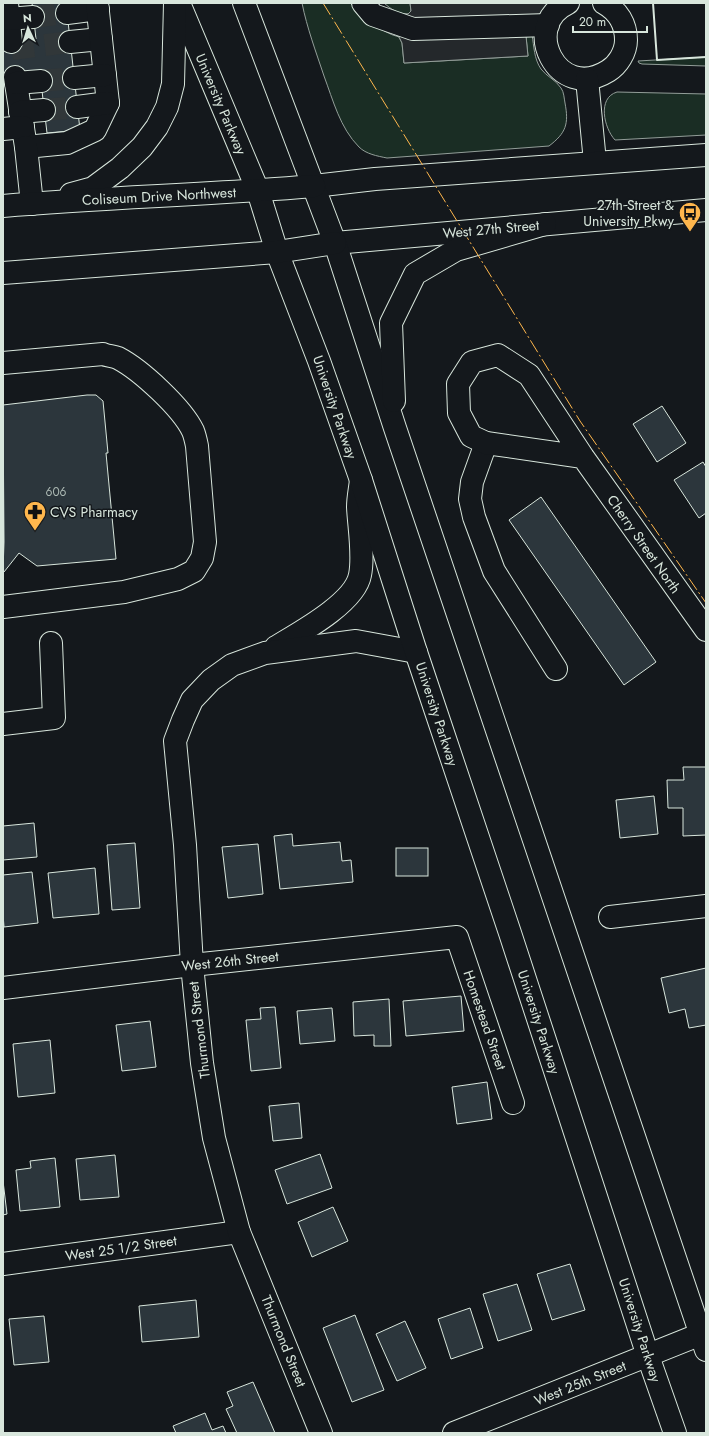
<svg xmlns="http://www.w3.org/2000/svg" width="709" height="1436" font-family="Jost,sans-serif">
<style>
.green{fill:#1a2d24;stroke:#939e99}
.parking{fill:#24282b;stroke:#939e99}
.building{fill:#2c363c;stroke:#d8e6dc}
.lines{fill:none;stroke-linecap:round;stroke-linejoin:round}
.minor-tunnel{stroke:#313739;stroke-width:22;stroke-dasharray:22 11;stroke-linecap:butt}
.minor-casing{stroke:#d8e6dc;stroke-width:24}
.major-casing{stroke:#d8e6dc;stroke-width:24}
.minor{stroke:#14181c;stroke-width:22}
.major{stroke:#14181c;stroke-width:22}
.wall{stroke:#d8e6dc;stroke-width:2}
.power{stroke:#ffb74d;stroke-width:1;stroke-dasharray:14 3 2 3;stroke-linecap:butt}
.labels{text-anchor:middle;stroke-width:3;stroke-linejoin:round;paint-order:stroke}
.number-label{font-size:12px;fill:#adbab4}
.street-label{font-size:14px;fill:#d8e6dc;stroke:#14181c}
.poi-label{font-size:14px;fill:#d8e6dc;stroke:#14181c;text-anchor:end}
</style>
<rect width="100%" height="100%" fill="#14181c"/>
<g class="green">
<path d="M 302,3 L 350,3 C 365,16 379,32 399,37 L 402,43 L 404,63 L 528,56 L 526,36 L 532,35 C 534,46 534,59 541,69 C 546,76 556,80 561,88 C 564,92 564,98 565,103 C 569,124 566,133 549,146 L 387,158 C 377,156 366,154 359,147 C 340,128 333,100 324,76 C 316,52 307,28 302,3 Z"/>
<path d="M 384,3 L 410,3 L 411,11 L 408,14 C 398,14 392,10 384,3 Z"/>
<polygon points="706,57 706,66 642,64 639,63 638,61"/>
<path d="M 617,92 L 706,94 L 706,135 L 615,140 C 604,128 597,98 617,92 Z"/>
</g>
<polygon class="parking" points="410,3 548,3 532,35 526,36 528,56 404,63 402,43 399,37 404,14 408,14 411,11"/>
<g class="building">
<polygon points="32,3 66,3 80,130 47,133 40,74 3,79 3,43 36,39"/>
<polygon points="87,395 96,395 103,401 108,453 106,453 116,559 37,566 19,553 4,572 3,571 4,542 3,405"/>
<polygon points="662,406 686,443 657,462 633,424"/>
<polygon points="703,462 706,467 706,513 699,518 674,480"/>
<polygon points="541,497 656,662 624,685 509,520"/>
<polygon points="683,767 706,767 706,835 683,836 683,808 668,808 667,780 684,780"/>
<polygon points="654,796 658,834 620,838 616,800"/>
<polygon points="34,823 37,857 3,860 3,826"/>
<polygon points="292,834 293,846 340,842 342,861 351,860 353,882 280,889 274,836"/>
<polygon points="135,843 140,908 112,910 107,845"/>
<polygon points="258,844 263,894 228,898 222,847"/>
<rect x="396" y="848" width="32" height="28"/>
<polygon points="95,868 99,914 53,918 48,873"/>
<polygon points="32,872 38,923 4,927 3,914 3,875"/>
<polygon points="706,968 706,1025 689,1028 685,1009 669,1013 661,978"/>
<polygon points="461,996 464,1031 406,1036 403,1001"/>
<polygon points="389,999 391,1046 374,1046 374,1035 354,1036 353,1002"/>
<polygon points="275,1007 281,1068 251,1071 246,1020 261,1019 260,1008"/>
<polygon points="332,1008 335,1041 300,1044 297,1011"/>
<polygon points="150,1021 156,1067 122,1071 116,1025"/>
<polygon points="50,1040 55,1093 18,1097 13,1044"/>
<polygon points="487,1082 492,1119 457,1124 452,1087"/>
<polygon points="299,1103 302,1138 273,1141 269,1106"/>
<polygon points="320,1154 332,1188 287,1204 275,1170"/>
<polygon points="115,1155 119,1197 80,1200 76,1159"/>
<polygon points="55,1158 60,1207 20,1211 16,1170 31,1168 30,1161"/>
<polygon points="3,1181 7,1214 3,1215"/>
<polygon points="333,1207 348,1241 312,1257 298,1222"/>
<polygon points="570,1264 585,1310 552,1320 537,1274"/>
<polygon points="517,1284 532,1330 498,1341 483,1294"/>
<polygon points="196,1300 199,1337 142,1342 139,1306"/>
<polygon points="470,1308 483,1348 451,1359 438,1319"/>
<polygon points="355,1315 384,1390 352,1402 323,1328"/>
<polygon points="44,1316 49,1362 14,1365 9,1319"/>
<polygon points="405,1321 426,1368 397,1381 376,1334"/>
<polygon points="253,1382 275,1433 237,1433 226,1409 233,1406 227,1392"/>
<polygon points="205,1413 212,1430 223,1426 226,1433 176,1433 173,1426"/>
</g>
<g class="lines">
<g class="minor-tunnel">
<polyline points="33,17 67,13"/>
<polyline points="12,49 70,42"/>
<polyline points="41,81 74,78"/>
<polyline points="44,110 77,107"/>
</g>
<g class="minor-casing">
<g id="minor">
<polyline points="7,3 11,42"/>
<polyline points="363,3 373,15 413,29 548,25"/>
<path d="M 568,3 C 520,25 557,103 608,71 C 618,65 626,52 626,40 C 626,24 618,11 604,3"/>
<polyline points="67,13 98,9"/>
<polyline points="8,19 33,17"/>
<polyline points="70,42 101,39"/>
<polyline points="15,77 26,147 67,143 95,130 108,103 97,3"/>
<polyline points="74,78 105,75"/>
<polyline points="587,79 595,162"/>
<polyline points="16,83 41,81"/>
<polyline points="77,107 108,103"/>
<polyline points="20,112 44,110"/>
<polyline points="3,129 23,127"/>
<polyline points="26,147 32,204"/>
<polyline points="314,186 375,179 706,155"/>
<polyline points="335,243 706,210"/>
<path d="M 3,363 L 103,354 C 107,356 113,356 118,358 C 141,370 182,408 193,431 C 195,436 196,441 197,446 L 205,542 L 202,558 L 194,571 L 178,579 L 124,592 L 3,607"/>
<polyline points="486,443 472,482 470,499 474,517 494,571 556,669"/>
<polyline points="583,457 486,443 471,436 459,413 458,384 472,362 498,355 529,375 583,457 706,630"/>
<path d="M 276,647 C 299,633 355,603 360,575 C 364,556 359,527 358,507 C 358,498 360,489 361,480"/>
<polyline points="3,724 54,718 51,643"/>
<polyline points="610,917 706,906"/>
<polyline points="3,988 192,965 457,937 513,1103"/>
<polyline points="3,1264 239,1232"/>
<polyline points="321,1433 239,1232 214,1138 202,1063 192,965 185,845 175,741 183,720 192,700 211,680 232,665 265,653 356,641 416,652"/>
<polyline points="454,1433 706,1332"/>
</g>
</g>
<g class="major-casing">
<g id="major">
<polyline points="179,3 258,191 277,252 319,361 361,480 416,652 510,933 648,1356 675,1433"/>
<polyline points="244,3 335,243 395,428 706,1350"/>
<polyline points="71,194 93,188 120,168 142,147 157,127 167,107 173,84 175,3"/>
<path d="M 3,206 C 107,197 211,195 314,186"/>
<polyline points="3,273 277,252 335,243"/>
<polyline points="394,401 391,323 415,274 456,250 545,224"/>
</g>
</g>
<use href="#minor" class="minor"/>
<use href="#major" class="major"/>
<polyline class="wall" points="653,3 657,60 706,57"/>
<polyline class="power" points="323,3 580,421 706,603"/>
</g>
<defs>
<g id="bus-pin" transform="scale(1.15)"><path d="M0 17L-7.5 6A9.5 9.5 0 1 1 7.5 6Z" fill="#ffb74d" stroke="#14181c"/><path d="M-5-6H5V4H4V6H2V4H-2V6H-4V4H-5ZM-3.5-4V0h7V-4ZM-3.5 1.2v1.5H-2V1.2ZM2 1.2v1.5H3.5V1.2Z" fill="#111"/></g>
<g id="pharmacy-pin" transform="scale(1.15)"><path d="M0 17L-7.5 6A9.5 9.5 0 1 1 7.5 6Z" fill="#ffb74d" stroke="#14181c"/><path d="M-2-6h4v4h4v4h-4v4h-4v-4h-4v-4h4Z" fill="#111"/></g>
</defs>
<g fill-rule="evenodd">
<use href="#bus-pin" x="690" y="213"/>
<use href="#pharmacy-pin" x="35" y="512"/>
</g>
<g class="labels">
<g class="number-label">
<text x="56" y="496">606</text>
</g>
<g class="street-label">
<text transform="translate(221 104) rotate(67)" y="5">University Parkway</text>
<text transform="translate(159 196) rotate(-3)" y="5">Coliseum Drive Northwest</text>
<text transform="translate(491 229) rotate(-5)" y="5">West 27th Street</text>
<text transform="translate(335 407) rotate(71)" y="5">University Parkway</text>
<text transform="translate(644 544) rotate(55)" y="5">Cherry Street North</text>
<text transform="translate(437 714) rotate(72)" y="5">University Parkway</text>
<text transform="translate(230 961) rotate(-6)" y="5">West 26th Street</text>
<text transform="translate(485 1020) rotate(71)" y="5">Homestead Street</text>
<text transform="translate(539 1022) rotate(72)" y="5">University Parkway</text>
<text transform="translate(199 1030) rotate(-97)" y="5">Thurmond Street</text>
<text transform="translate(121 1248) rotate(-8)" y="5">West 25 1/2 Street</text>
<text transform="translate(640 1330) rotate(72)" y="5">University Parkway</text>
<text transform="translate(284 1341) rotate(68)" y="5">Thurmond Street</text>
<text transform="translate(580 1383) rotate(-22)" y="5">West 25th Street</text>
</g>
<g class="poi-label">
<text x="674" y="210">27th Street &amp;<tspan x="674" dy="16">University Pkwy</tspan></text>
<text x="50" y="517" text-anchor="start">CVS Pharmacy</text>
</g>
</g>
<rect width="709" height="1436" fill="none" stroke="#d8e6dc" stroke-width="8"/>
<g transform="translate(28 28) rotate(356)" stroke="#14181c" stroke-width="3" paint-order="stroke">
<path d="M0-3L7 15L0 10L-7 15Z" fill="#d8e6dc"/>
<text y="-6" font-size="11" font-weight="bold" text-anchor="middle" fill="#d8e6dc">N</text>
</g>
<path d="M573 26v6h74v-6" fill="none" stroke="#d8e6dc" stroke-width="2"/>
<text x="579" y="26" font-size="12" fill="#d8e6dc" stroke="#14181c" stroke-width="3" paint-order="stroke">20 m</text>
</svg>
